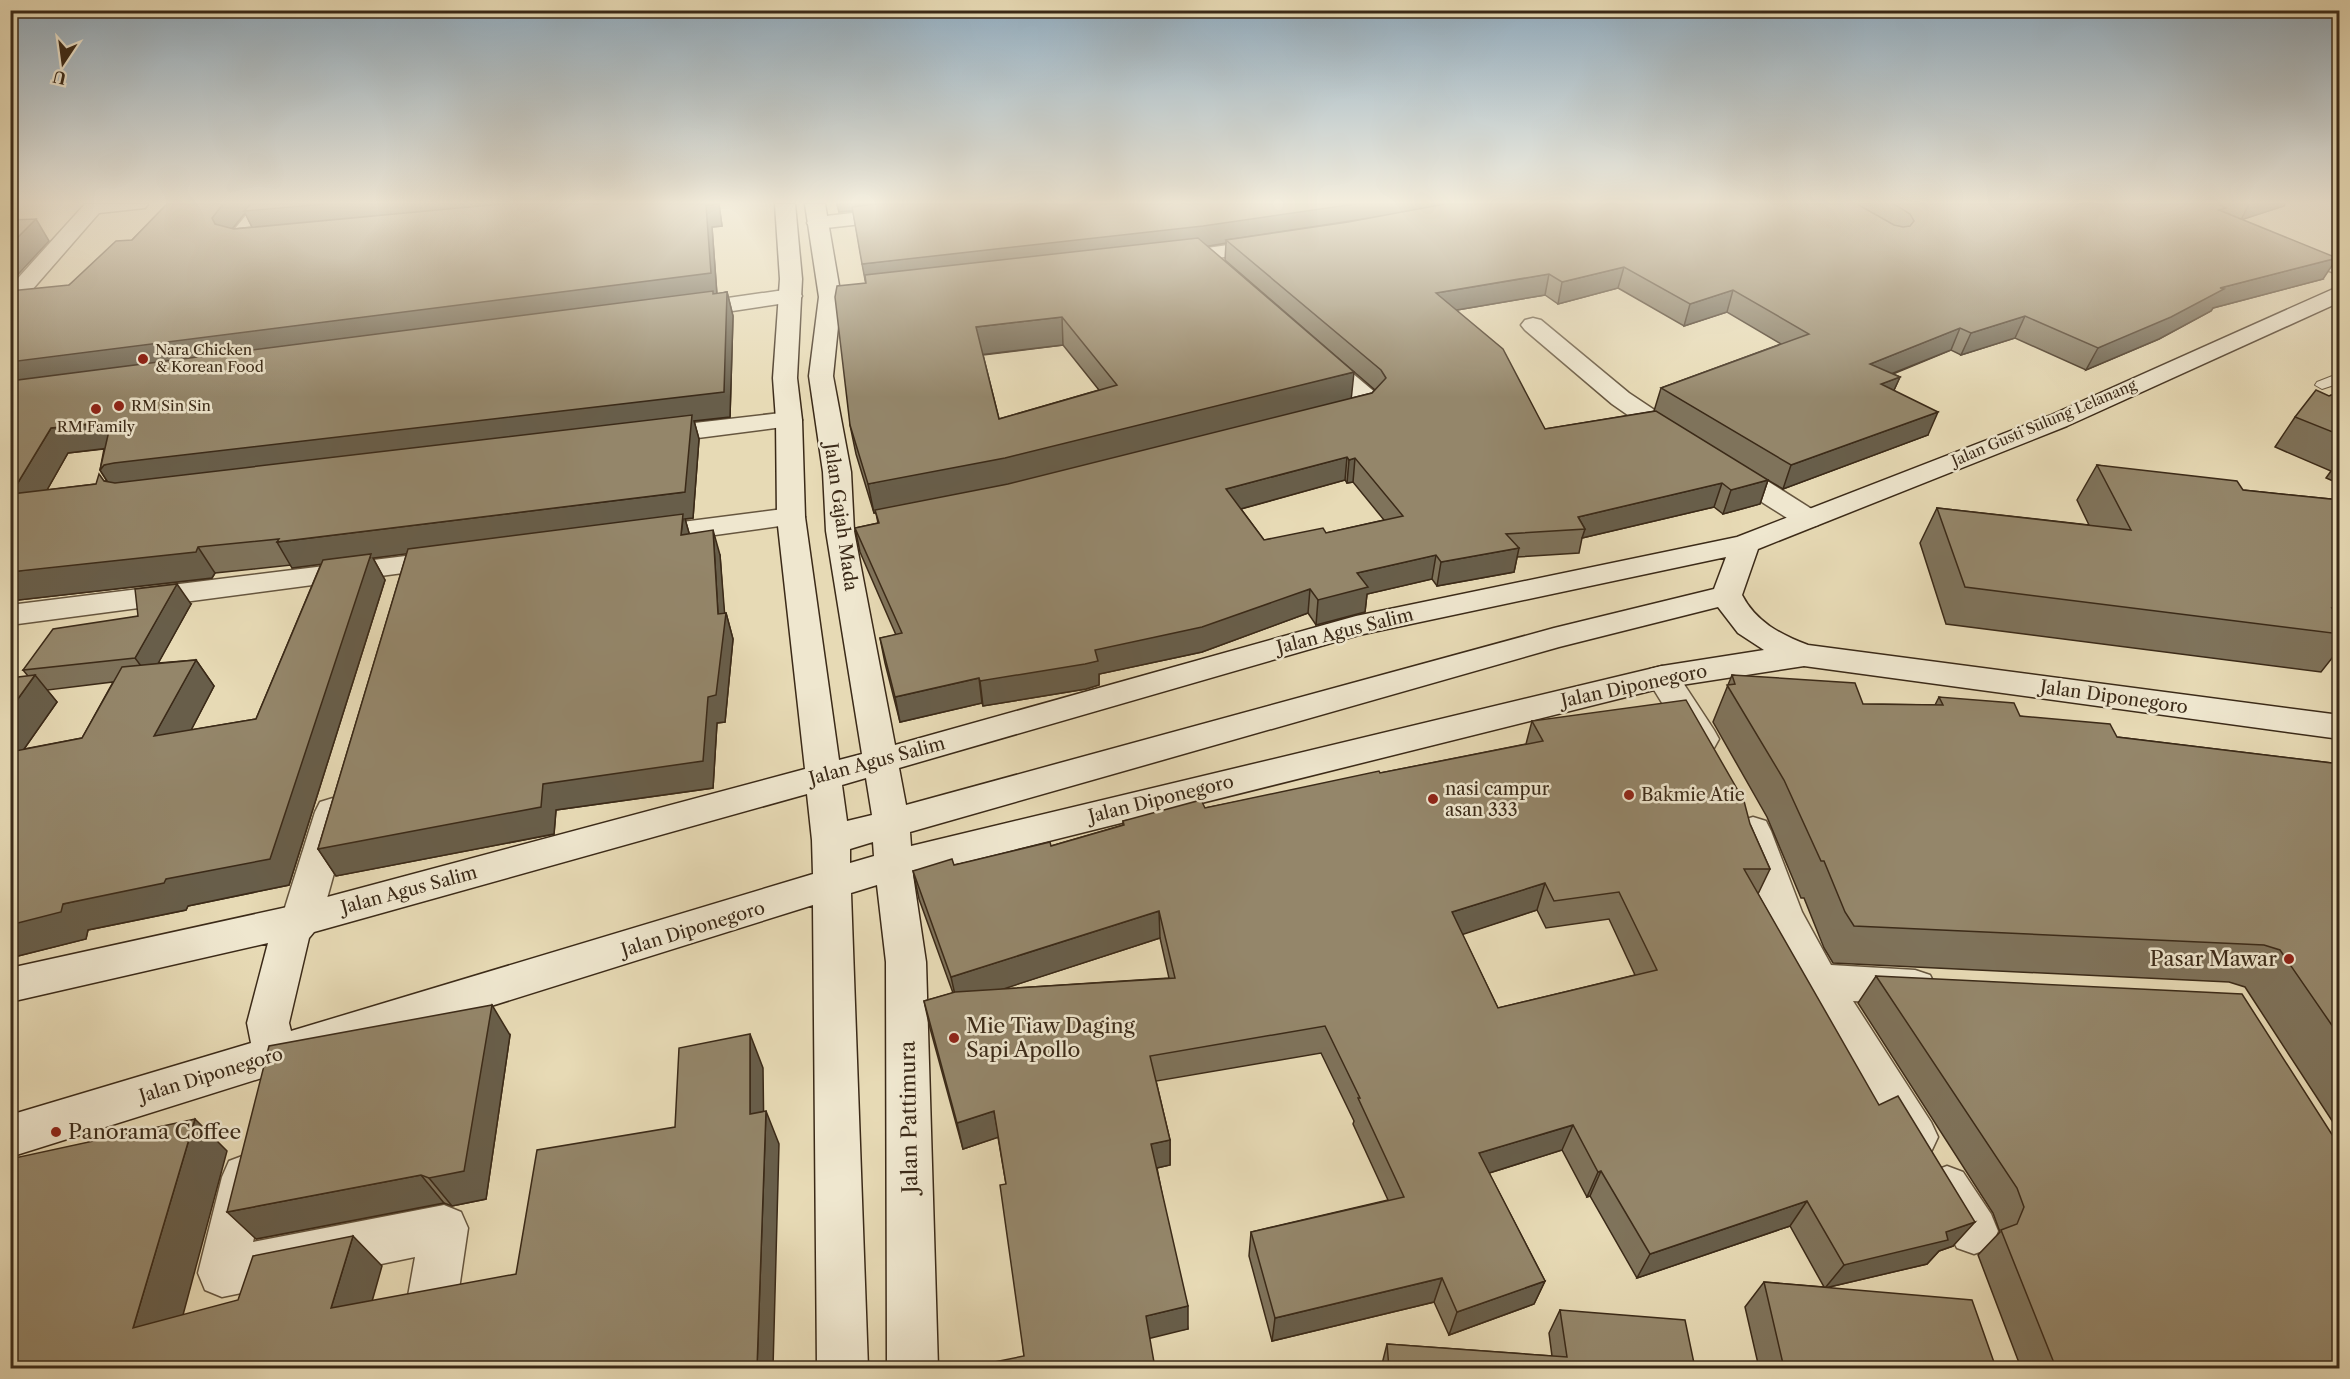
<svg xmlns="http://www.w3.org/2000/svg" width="2350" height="1379" font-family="'Libre Caslon Text',serif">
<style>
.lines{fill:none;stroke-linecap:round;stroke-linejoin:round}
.lane-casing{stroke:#66563f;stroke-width:2}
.street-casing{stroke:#66563f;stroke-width:3}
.secondary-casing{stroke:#3b2a18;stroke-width:3}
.lane{fill:#efe7cf;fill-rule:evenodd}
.street{fill:#efe7cf;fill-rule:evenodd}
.secondary{fill:#efe7cf;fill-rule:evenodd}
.wall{fill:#7f735b;stroke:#3b2a18;stroke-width:1.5;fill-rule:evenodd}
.shaded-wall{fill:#685e4a;stroke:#3b2a18;stroke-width:1.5}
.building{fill:#94866a;stroke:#3b2a18;stroke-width:1.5;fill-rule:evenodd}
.poi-dot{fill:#8f2418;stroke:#efe7cf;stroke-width:2}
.labels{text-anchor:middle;stroke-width:5;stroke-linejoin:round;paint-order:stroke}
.far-poi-label{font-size:15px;fill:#3b2a18;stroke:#efe7cf;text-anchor:start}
.far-street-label{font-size:15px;fill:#3b2a18;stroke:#efe7cf}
.street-label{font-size:18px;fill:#3b2a18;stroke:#efe7cf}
.poi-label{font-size:18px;fill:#3b2a18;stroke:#efe7cf;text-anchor:start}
.near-poi-label{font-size:21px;fill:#3b2a18;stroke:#efe7cf;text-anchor:start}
.near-street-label{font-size:21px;fill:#3b2a18;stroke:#efe7cf}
</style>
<rect width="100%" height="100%" fill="#e7dab5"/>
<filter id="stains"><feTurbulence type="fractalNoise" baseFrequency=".00333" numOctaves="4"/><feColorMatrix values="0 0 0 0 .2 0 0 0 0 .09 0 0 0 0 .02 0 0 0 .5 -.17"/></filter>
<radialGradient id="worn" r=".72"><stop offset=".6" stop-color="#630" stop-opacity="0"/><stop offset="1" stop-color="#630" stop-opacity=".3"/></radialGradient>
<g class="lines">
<g class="lane-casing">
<polygon id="lane" points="2340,373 2340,383 2322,389 2315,385 2317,382"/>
</g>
<g class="street-casing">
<g id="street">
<polygon points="85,204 148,204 145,208 99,213 18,306 10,308 10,287"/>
<polygon points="255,204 276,204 251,235 270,237 273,241 270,245 263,247 228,245 225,241"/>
<polygon points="933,204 998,204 995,208 988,210 817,229 810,227 807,223 810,219 817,217"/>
<polygon points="1270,239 1277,241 1281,245 1277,249 1172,265 1164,264 1161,259 1164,254 1172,253"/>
<polygon points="2291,244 2340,261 2340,275 2284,254 2280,250 2284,246"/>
<polygon points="791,289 799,291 802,296 799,301 686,318 678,316 675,311 678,306 686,304"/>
<polygon points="1533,318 1541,320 1629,393 1686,431 1690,437 1686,443 1677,445 1668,443 1612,404 1525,330 1521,325 1525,320"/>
<path d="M 1318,349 L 1326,351 L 1377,394 L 1381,399 C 1371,418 1346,425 1326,420 L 1322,415 L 1326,410 L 1346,406 L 1355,400 L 1310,361 L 1306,356 L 1310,351 Z"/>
<polygon points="789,412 798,415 802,420 798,425 651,444 642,442 638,436 642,430 651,428"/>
<polygon points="1726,459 1736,461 1818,513 1822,519 1818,525 1808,528 1798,525 1716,473 1712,467 1716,461"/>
<polygon points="791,508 801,511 805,517 801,523 643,545 633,542 629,536 633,530 643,527"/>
<polygon points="446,551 456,554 461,560 456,566 10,625 10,605"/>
<polygon points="1662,666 1674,669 1714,730 1719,739 1714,748 1702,751 1690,748 1646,677 1650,669"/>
<polygon points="333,798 346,802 351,812 321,920 315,931 301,936 287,931 281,920 315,812 320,802"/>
<path d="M 1753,817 L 1766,821 L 1771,831 L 1802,912 L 1831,965 L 1915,970 L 1930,975 L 1936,987 L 1930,999 L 1915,1004 L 1853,1001 L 1931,1122 L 1938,1137 L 1931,1152 L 1915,1158 L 1899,1152 C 1836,1048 1771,948 1735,831 L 1740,821 Z"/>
<polygon points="245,1155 261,1161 268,1177 253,1242 444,1205 461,1212 468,1228 458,1296 450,1313 433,1321 416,1313 408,1296 415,1257 222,1297 205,1290 198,1273 222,1177 229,1161"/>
<polygon points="1947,1166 1963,1172 1991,1214 1998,1231 1991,1248 1974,1254 1957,1248 1924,1188 1931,1172"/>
</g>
</g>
<g class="secondary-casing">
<path id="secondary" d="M 775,204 L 795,204 L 802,279 L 797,378 L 802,420 L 805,517 L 839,760 L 862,754 L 826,531 L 823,472 L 809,376 L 819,297 L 805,204 L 825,204 L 841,297 L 833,376 L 851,472 L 854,531 L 895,745 L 1356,616 L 1737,537 L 2049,416 L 2340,286 L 2340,302 L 2067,426 L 1758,549 L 1742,595 C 1756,622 1781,635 1808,645 L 2340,715 L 2340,739 L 1804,666 L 1662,688 L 913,875 L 926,962 L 938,1368 L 887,1368 L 886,962 L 877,885 L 851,893 L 868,1368 L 817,1368 L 813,905 L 10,1157 L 10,1115 L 251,1043 L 247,1023 L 268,943 L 10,1002 L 10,968 L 301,904 L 805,769 L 777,517 L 776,420 L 773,378 L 780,279 ZM 1726,557 L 1714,589 L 1554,628 L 906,805 L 899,768 L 1359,635 ZM 1718,607 L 1738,633 L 1764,650 L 1662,666 L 911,846 L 910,832 L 1559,647 ZM 866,778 L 872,815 L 847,821 L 842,785 ZM 807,794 L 812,840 L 813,874 L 291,1031 L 289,1023 L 309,938 L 314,932 ZM 873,842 L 874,856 L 850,863 L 850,849 Z"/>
</g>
<use href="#lane" class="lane"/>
<use href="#street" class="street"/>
<use href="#secondary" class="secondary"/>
</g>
<g class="wall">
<path d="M 167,204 L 719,204 L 722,226 L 712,227 L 717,294 L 727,292 L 733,316 L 730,417 L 694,421 L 699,439 L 693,518 L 685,519 L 689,533 L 720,555 L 724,613 L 726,613 L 733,639 L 725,722 L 717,723 L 713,788 L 556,810 L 554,834 L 336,876 L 318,849 L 407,553 L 373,558 L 385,580 L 289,885 L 188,906 L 186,910 L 88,930 L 86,939 L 10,958 L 28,676 L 23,670 L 138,616 L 191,604 L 158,663 L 196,660 L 214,686 L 191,730 L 256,719 L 321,564 L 292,568 L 291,565 L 215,573 L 212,578 L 10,601 L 69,285 L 132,240 ZM 245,213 L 252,227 L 232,229 ZM 104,449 L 100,470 L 107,481 L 104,481 L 96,484 L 47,490 L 68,453 ZM 113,682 L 82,738 L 24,749 L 57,702 L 47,690 Z"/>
<path d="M 837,204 L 2285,204 L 2284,206 L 2242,219 L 2323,279 L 2213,308 L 2211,311 L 2159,339 L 2086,370 L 2015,338 L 1961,355 L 1951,350 L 1893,374 L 1900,377 L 1894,390 L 1928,435 L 1783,489 L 1768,480 L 1760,504 L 1723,514 L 1714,507 L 1582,538 L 1579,553 L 1517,557 L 1514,572 L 1437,586 L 1432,579 L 1367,594 L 1365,612 L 1316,625 L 1308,613 L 1202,652 L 1099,674 L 1099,685 L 1086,689 L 983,706 L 982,703 L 900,722 L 885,663 L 880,638 L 896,635 L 860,552 L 855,528 L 878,523 L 876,513 L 874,513 L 856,454 L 850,425 L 866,283 L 853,211 L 839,212 ZM 1226,243 L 1225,260 L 1375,390 L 1372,393 L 1352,398 L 1207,246 ZM 1618,288 L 1684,326 L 1727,312 L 1781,344 L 1661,388 L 1654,411 L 1655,411 L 1545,429 L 1457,310 L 1545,295 L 1558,304 ZM 1063,345 L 1099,390 L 999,419 L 983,355 ZM 1345,480 L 1347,483 L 1353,482 L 1384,520 L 1326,533 L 1264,540 L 1241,509 Z"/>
<polygon points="2340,392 2340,484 2326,478 2331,471 2275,447 2295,417 2329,396"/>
<polygon points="2097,465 2243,490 2340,500 2340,648 2321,672 1946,624 1920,543 1937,508 2089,525 2077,500"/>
<polygon points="1732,675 1863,704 1935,705 1939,697 2020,716 2117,737 2340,764 2340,1133 2245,987 2229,982 1833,963 1824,948 1804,898 1801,898 1767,817 1713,722"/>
<path d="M 1532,721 L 1750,824 L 1770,869 L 1758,894 L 1953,1246 L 1939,1251 L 1927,1264 L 1829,1287 L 1996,1368 L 1759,1368 L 1745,1307 L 1764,1282 L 1824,1287 L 1790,1226 L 1637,1278 L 1590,1196 L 1587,1197 L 1562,1150 L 1489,1173 L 1545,1281 L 1534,1304 L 1449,1335 L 1434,1302 L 1272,1341 L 1249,1256 L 1251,1232 L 1388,1200 L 1353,1124 L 1354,1121 L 1321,1053 L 1156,1081 L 1170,1140 L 1170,1165 L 1157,1168 L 1188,1329 L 1024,1356 L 1006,1184 L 998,1137 L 963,1149 L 930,1028 L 924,1001 L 953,993 L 919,899 L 913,871 L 954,865 L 1051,846 L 1123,825 L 1123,821 L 1205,808 L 1526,744 ZM 1537,910 L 1546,928 L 1609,919 L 1635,975 L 1498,1008 L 1462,934 ZM 1160,938 L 1169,978 L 1002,989 Z"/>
<polygon points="1876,976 2340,1368 2021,1368 1978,1255 2000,1232 1993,1213 1858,1003"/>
<polygon points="510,1035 486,1199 452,1206 444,1203 256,1239"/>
<polygon points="1560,1310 1695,1368 1381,1368 1387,1344 1552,1356 1549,1333"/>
</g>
<g class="shaded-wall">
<polygon points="223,204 567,204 255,233 245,213 223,240 212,218"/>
<polygon points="719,204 722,226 712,227 717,296 10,388 10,362 706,205"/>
<polygon points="837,204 912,204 839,212"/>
<polygon points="1355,204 1462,204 1226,240 1226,243 1203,247 866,285 862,264"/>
<polygon points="2249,204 2285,204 2284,206 2241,220"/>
<polygon points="36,219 49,241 10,283 10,245"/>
<polygon points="2337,258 2323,279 2213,308 2211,311 2159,339 2086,370 2098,348 2220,288"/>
<polygon points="1624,267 1618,288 1558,304 1562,282"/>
<polygon points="1549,274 1545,295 1433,314 1436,293"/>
<polygon points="1733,290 1727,312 1684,326 1690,304"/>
<polygon points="727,292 733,316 730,417 694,421 699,439 693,518 685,519 691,540 681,535 683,519 373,558 385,580 289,885 188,906 186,910 88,930 86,939 10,958 10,925 63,904 166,879 370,558 292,568 277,542 685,492 116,495 100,470 104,465"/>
<polygon points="2025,316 2015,338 1961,355 1971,333"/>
<polygon points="1062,317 1063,345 979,355 976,327"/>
<polygon points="1960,328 1951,350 1861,386 1870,364"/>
<polygon points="1354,372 1351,401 1009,488 874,513 868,484"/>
<polygon points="1900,377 1890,399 1881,384"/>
<polygon points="1938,412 1928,435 1783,489 1791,465"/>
<polygon points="111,422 126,446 68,453 30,520 11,494 51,428"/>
<polygon points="1347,457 1345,480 1226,513 1226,489"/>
<polygon points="1355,458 1353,482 1347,483 1349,460"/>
<polygon points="1768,480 1760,504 1723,514 1731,490"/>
<polygon points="1722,483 1714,507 1582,538 1585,529 1578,517"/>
<polygon points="713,530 720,555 725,618 726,613 733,639 725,722 717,723 713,788 556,810 554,834 336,876 318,849 543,784 708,697 718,614"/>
<polygon points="198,547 215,573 212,578 10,601 10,572"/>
<polygon points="1519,548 1514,572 1437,586 1441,562"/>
<polygon points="1436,555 1432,579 1367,594 1365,612 1316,625 1318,600 1357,573"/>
<polygon points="177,584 191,604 150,678 135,658"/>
<polygon points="1310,589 1308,613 1202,652 1099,674 1099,685 1086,689 983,706 980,681"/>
<polygon points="196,660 214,686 174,763 154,736"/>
<polygon points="35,675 57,702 10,769 10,710"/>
<polygon points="979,678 982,703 900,722 895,697"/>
<polygon points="1545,883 1537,910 1446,940 1452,912"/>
<polygon points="1159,911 1160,938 957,1004 951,977"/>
<polygon points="492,1005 510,1035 486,1199 452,1206 429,1178"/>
<polygon points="750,1034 763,1068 764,1146 750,1114"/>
<polygon points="766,1111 779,1144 773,1368 757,1368"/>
<polygon points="994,1111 999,1137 963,1149 957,1123"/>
<polygon points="195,1119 227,1151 172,1356 133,1328"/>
<polygon points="1573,1125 1562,1150 1470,1179 1479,1153"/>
<polygon points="1170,1140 1170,1165 1152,1169 1151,1144"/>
<polygon points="1601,1171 1590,1196 1587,1197 1598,1172"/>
<polygon points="421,1175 444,1203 256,1239 227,1212"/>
<polygon points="1807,1201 1790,1226 1637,1278 1650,1254"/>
<polygon points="1975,1222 1953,1246 1939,1251 1927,1264 1825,1288 1844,1265"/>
<polygon points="353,1236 382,1266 362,1337 331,1308"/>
<polygon points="1442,1278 1434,1302 1272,1341 1275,1318"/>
<polygon points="1545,1281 1534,1304 1449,1335 1457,1312"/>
<polygon points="1188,1306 1188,1329 1147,1339 1146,1316"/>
</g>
<g class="building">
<polygon points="167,204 223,204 212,218 215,224 234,229 501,204 716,204 706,205 711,273 10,362 10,291 69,285 116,241 132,240"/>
<polygon points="251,204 325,204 244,211"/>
<polygon points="876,204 1355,204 1203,226 862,264 852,207"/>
<path d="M 1445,204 L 1857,204 L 1894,225 L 1903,227 L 1910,226 L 1914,221 L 1910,214 L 1894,204 L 2217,204 L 2226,208 L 2219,210 L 2337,258 L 2220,288 L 2224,289 L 2171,317 L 2098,348 L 2025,316 L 1971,333 L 1960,328 L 1870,364 L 1900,377 L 1881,384 L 1938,412 L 1791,465 L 1661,388 L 1809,334 L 1733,290 L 1690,304 L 1624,267 L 1562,282 L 1549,274 L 1436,293 L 1503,349 L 1545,429 L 1656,411 L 1768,480 L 1731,490 L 1722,483 L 1578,517 L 1585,529 L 1506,534 L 1519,548 L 1441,562 L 1436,555 L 1357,573 L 1368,587 L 1318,600 L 1310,589 L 1202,627 L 1095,650 L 1098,661 L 1085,664 L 980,681 L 979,678 L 895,697 L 880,638 L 902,633 L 855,528 L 879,523 L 875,510 L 1008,484 L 1372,393 L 1386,378 L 1381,370 L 1226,240 L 1348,222 ZM 1347,457 L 1349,460 L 1355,458 L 1403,516 L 1326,533 L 1323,528 L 1264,540 L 1226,489 Z"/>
<polygon points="36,219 10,245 10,220"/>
<path d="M 1198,238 L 1354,372 L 1005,458 L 868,484 L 850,425 L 835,297 L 837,286 L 866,283 L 865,275 ZM 1062,317 L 1117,385 L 999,419 L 976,327 Z"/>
<polygon points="713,291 713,294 727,292 724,392 114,463 104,465 100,470 111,422 51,428 11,494 96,484 99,474 104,481 115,483 692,415 685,492 277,542 279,539 198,547 196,552 10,572 10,381"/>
<polygon points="2316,390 2329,396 2340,392 2340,435 2295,417"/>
<polygon points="2097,465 2237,481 2243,490 2340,500 2340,608 2332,608 2340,619 2340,634 1965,587 1937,508 2131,530"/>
<polygon points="683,514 681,535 713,530 718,614 726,613 716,695 708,697 703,761 543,784 541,807 318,849 408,549"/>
<polygon points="371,554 270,859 166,879 164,883 63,904 61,912 10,925 10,752 82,738 122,667 196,660 154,736 256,719 323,560"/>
<polygon points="177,584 135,658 23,670 53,629 138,616 135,589"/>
<polygon points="35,675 10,710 10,678"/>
<polygon points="1732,675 1855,683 1863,704 1943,705 1939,697 2014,703 2020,716 2110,724 2117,737 2340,764 2340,1037 2280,950 2264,945 1854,926 1845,912 1824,861 1821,861 1784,780 1727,685 1735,684"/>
<path d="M 1686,700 L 1744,801 L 1750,824 L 1770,869 L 1744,869 L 1879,1105 L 1898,1096 L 1975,1222 L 1946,1232 L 1948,1240 L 1844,1265 L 1807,1201 L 1650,1254 L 1601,1171 L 1598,1172 L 1573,1125 L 1479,1153 L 1545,1281 L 1457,1312 L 1442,1278 L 1275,1318 L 1251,1232 L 1404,1197 L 1358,1098 L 1360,1098 L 1325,1026 L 1150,1056 L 1170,1140 L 1151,1144 L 1188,1306 L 1146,1316 L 1155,1368 L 964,1368 L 1024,1356 L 1000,1185 L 1006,1184 L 994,1111 L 957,1123 L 924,1001 L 955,992 L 1175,978 L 1159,911 L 951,977 L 913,871 L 952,859 L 954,865 L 1050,842 L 1051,846 L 1124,825 L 1123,821 L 1201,800 L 1205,808 L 1379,771 L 1380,773 L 1543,741 L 1532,721 ZM 1545,883 L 1554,901 L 1619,892 L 1657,970 L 1498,1008 L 1452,912 Z"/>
<polygon points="1876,976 2242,994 2340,1147 2340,1368 2056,1368 2001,1230 2017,1224 2024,1207 2017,1188"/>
<polygon points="492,1005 464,1171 429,1178 421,1175 227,1212 269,1046"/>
<polygon points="750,1034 750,1114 766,1111 757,1368 10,1368 10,1159 195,1119 133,1328 238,1300 253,1256 353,1236 331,1308 516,1274 537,1150 675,1127 679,1048"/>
<polygon points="1764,1282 1972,1300 1996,1368 1784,1368"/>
<polygon points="1560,1310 1685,1320 1695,1368 1389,1368 1387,1344 1567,1357"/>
</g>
<linearGradient id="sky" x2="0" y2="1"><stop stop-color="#90abbe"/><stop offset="0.51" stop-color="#f4eede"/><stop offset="1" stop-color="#f4eede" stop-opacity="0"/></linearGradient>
<rect width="2350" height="397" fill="url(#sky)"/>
<g class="poi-dot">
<circle cx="143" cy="359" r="6"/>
<circle cx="119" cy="406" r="6"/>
<circle cx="96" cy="409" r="6"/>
<circle cx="1629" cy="795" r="6"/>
<circle cx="1433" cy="799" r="6"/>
<circle cx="2289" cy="959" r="6"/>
<circle cx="954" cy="1038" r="6"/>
<circle cx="56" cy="1132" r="6"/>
</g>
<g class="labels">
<g class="far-poi-label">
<text x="155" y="355">Nara Chicken<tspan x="155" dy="17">&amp; Korean Food</tspan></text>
<text x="131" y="411">RM Sin Sin</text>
<text x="96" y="432" text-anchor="middle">RM Family</text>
</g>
<g class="far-street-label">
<text transform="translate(2044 423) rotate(-23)" y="5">Jalan Gusti Sulung Lelanang</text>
</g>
<g class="street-label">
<text transform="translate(841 517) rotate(82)" y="6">Jalan Gajah Mada</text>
<text transform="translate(1345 631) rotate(-14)" y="6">Jalan Agus Salim</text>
<text transform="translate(1634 686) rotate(-12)" y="6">Jalan Diponegoro</text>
<text transform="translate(2114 697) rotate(8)" y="6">Jalan Diponegoro</text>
<text transform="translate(877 761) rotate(-15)" y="6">Jalan Agus Salim</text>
<text transform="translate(1161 799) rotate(-14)" y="6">Jalan Diponegoro</text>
<text transform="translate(409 890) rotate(-15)" y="6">Jalan Agus Salim</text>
<text transform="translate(693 929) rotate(-17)" y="6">Jalan Diponegoro</text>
<text transform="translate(211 1075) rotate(-17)" y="6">Jalan Diponegoro</text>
</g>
<g class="poi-label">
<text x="1445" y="795">nasi campur<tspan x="1445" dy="21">asan 333</tspan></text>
<text x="1641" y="801">Bakmie Atie</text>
</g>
<g class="near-poi-label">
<text x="2277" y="966" text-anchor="end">Pasar Mawar</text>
<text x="966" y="1033">Mie Tiaw Daging<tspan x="966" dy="24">Sapi Apollo</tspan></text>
<text x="68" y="1139">Panorama Coffee</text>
</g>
<g class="near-street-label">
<text transform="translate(909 1117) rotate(-91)" y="7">Jalan Pattimura</text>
</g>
</g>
<rect width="2350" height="1379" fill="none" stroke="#e7dab5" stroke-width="36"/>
<rect x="12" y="12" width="2326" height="1355" fill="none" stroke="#3b2a18" stroke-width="3"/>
<rect x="18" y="18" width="2314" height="1343" fill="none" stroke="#3b2a18" stroke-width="1.5"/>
<g transform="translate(63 63) rotate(193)" stroke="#efe7cf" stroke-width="4.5" paint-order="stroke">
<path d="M0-4.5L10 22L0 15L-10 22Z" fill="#3b2a18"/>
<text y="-9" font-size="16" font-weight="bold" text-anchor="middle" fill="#3b2a18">U</text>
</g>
<rect width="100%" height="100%" filter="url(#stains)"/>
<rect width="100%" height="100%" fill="url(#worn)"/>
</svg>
